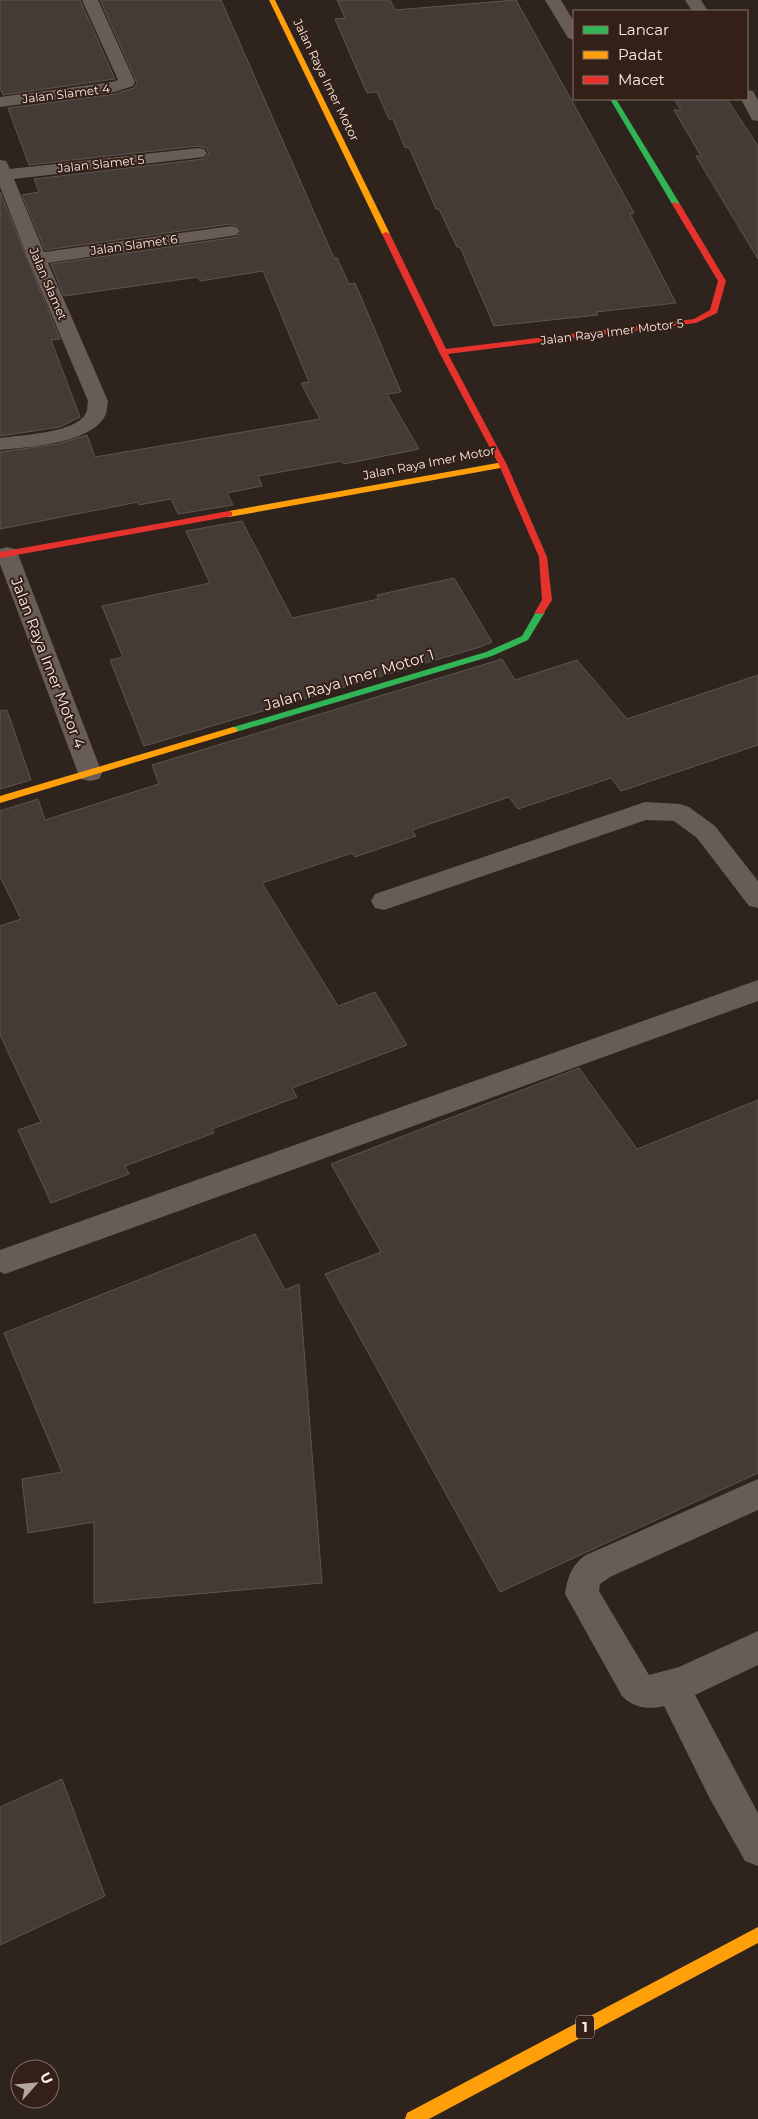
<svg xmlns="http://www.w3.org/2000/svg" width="758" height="2119" font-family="Montserrat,sans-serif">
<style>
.building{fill:#453b36;stroke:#5e5550}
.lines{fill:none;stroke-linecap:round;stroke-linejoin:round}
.lane{fill:#685c57;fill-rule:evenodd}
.street{fill:#685c57;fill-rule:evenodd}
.fast{fill:#30b455;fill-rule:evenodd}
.slow{fill:#ff9f0a;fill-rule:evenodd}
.jam{fill:#e5322d;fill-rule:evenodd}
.labels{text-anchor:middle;stroke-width:4;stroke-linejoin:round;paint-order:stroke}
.far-street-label{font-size:12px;fill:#faece6;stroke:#342017}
.shield{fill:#342017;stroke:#bfafa8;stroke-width:1}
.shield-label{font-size:14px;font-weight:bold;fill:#faece6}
.street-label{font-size:15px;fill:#faece6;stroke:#342017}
</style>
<rect width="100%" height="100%" fill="#2e231d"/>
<g class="building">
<polygon points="0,0 80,0 115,79 3,95 0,88"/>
<polygon points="100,0 221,0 334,258 337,258 349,284 355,283 401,392 387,394 419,449 344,464 342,461 258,476 262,486 227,493 233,505 178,514 171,499 139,505 138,502 0,529 0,452 58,444 87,435 95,457 320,419 301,383 309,382 263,271 200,281 198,277 64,296 51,264 237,237 242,231 238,226 231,224 45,250 22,195 39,192 34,179 204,159 209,153 206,148 198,146 29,165 8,108 115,94 134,88 137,83"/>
<polygon points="337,0 390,0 395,10 516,0 634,213 630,214 676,303 596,312 598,315 494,326 460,247 457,247 439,209 436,209 409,147 405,148 393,119 389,119 377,92 367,93 335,19 345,18"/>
<polygon points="674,99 727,99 758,146 758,259 696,156 701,156 674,110 681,110"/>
<polygon points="0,192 60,339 51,340 80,417 60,427 0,436"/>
<polygon points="242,521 292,618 379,599 377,595 454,578 492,642 480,647 144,746 110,660 123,657 102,606 210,583 186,531"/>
<polygon points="502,659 515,680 577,660 627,719 758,675 758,745 621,791 611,778 518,809 509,797 412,830 416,836 355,857 352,853 262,883 338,1006 375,992 407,1045 292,1088 297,1097 212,1129 214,1133 125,1166 129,1174 51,1203 18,1130 41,1122 0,1035 0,926 21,919 0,877 0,811 38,799 45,820 159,784 152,765"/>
<polygon points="7,710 31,780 0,789 0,711"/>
<polygon points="579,1068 637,1149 758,1100 758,1473 500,1592 325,1274 381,1252 331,1164"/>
<polygon points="255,1234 285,1290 299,1284 322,1583 94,1603 94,1522 28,1533 22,1479 62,1472 4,1333"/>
<polygon points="62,1779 105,1896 0,1945 0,1807"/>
</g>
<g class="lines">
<g class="lane">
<polygon points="645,802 680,804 689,807 715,826 758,881 758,908 749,906 697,838 674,821 646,820 384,910 375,908 371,901 375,894"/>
<polygon points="758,980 758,1001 16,1270 5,1274 0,1272 0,1250"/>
<path d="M 758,1479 L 758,1510 L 610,1577 L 600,1584 L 599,1591 L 649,1675 L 679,1667 L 758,1631 L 758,1665 L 695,1695 L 758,1813 L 758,1866 L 745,1861 L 710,1799 L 664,1706 C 648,1710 634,1708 622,1696 L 565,1594 C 567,1578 572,1564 586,1555 Z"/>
</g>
<g class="street">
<polygon points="82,0 98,0 135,82 133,86 115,92 0,107 0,97 112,82 118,80"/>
<polygon points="545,0 561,0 574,22 574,40 568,38"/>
<polygon points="685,0 701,0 708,11 692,11"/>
<polygon points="747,90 753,91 758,100 758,121 752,120 741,99 747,99"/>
<path d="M 198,148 L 204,149 L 207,153 L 204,157 L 14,179 L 44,252 L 231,226 L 237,227 L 240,231 L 237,235 L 231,236 L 48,263 L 108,401 C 107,406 107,412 105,416 C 90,444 28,447 0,450 L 0,438 C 20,435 77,433 86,413 C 88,410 87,404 88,401 L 28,259 L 0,187 L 0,160 L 6,161 L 10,169 Z"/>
<polygon points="7,547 15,549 18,554 102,773 99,779 90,781 81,779 78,773 0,564 0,549"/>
</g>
<g class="fast">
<polygon points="610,99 616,99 680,204 679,206 672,204"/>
<polygon points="540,609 545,612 528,640 492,656 236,732 230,732 228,730 230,728 486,652 522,636 537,610"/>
</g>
<g class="slow">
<polygon points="269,0 275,0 390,234 389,236 382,234"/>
<polygon points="503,462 506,463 506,467 229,517 225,514 229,511"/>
<polygon points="233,727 236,728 238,730 236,732 0,803 0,796"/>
<polygon points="758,1927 758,1943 429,2119 405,2119 407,2113"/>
</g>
<g class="jam">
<polygon points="673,202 680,204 726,281 717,313 696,323 448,354 507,465 547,557 552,600 543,614 537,614 535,612 542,600 539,557 499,465 439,352 382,234 386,232 390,234 446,349 694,319 710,310 718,281 672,204"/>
<polygon points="229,511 232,512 232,516 0,558 0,552"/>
</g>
</g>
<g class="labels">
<g class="far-street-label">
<text transform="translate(326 80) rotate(64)" y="4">Jalan Raya Imer Motor</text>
<text transform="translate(66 94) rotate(-7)" y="4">Jalan Slamet 4</text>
<text transform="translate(101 164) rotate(-6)" y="4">Jalan Slamet 5</text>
<text transform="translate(134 245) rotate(-8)" y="4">Jalan Slamet 6</text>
<text transform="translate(48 284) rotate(67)" y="4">Jalan Slamet</text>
<text transform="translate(612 332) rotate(-7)" y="4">Jalan Raya Imer Motor 5</text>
<text transform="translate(429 463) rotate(-11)" y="4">Jalan Raya Imer Motor</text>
</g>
<rect class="shield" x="576" y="2015.5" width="18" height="23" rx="4"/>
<g class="shield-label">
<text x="585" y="2032">1</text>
</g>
<g class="street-label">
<text transform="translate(48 663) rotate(69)" y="5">Jalan Raya Imer Motor 4</text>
<text transform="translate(349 680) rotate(-17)" y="5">Jalan Raya Imer Motor 1</text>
</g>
</g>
<rect x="573" y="10" width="175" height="90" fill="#342017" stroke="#83726a"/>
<rect x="583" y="26" width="25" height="8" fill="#30b455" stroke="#83726a"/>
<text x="618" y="35" font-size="15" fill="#faece6">Lancar</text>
<rect x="583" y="51" width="25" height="8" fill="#ff9f0a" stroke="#83726a"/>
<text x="618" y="60" font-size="15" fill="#faece6">Padat</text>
<rect x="583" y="76" width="25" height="8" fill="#e5322d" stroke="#83726a"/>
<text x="618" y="85" font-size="15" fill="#faece6">Macet</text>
<g transform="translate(35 2084) rotate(63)"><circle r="24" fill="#342017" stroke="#83726a"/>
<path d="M0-4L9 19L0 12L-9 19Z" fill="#b3a6a0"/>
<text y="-8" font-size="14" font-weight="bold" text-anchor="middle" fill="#faece6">U</text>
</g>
</svg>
